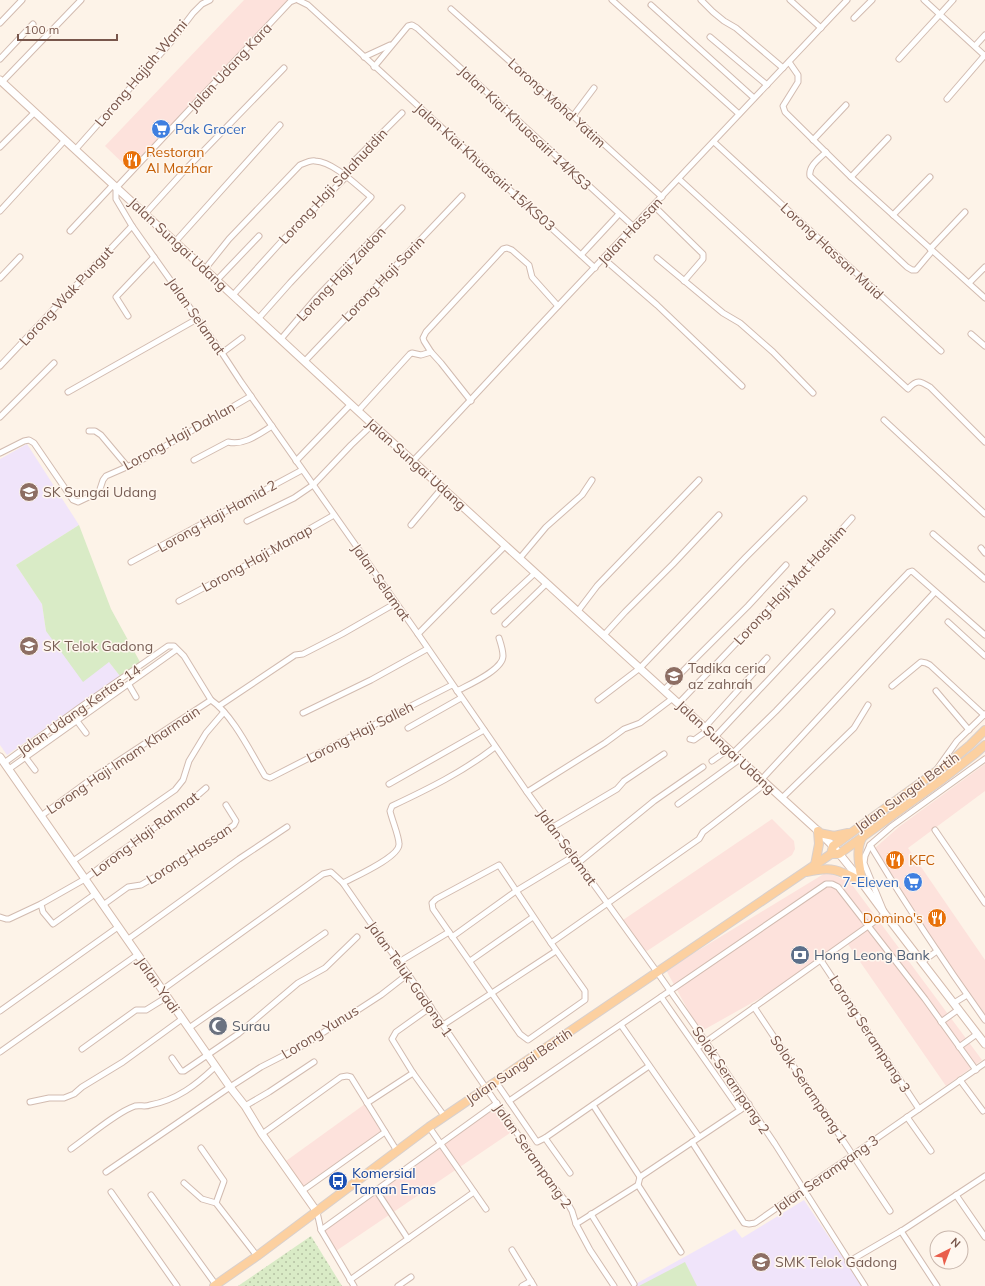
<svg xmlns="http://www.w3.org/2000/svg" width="985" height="1286" font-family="Mulish,sans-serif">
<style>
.commercial{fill:#fde2dc}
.education{fill:#f0e4fa}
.grass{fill:url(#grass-dots)}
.pitch{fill:#d9ebc6}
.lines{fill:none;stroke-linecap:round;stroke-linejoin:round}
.street-casing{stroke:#d2bbb0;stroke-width:7}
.secondary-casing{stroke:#d5bbad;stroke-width:9}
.primary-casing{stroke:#d9d0cd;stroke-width:10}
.street{stroke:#fff;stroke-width:5}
.secondary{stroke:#fff;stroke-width:7}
.primary{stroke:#fcd0a0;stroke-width:8}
.labels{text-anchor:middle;stroke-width:3;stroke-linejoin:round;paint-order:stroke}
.street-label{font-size:14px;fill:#78564b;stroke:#fff7ef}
.shop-label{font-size:14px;fill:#366cbe;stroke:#fff7ef;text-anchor:start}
.food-label{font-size:14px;fill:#c56008;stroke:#fff7ef;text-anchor:start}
.education-label{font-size:14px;fill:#785e54;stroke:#fff7ef;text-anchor:start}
.service-label{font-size:14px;fill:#4e5e75;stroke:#fff7ef;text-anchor:start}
.worship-label{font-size:14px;fill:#5b616d;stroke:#fff7ef;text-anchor:start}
.transit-label{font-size:14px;fill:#164399;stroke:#fff7ef;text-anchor:start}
</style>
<defs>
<pattern id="grass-dots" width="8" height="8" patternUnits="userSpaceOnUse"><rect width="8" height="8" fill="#d9ebc6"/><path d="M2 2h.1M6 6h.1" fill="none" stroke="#b5c1a3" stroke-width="1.8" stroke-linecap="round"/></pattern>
</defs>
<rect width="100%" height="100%" fill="#fdf3e8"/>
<g class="commercial">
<polygon points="244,0 288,0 130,170 105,146"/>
<polygon points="985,764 985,791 908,848 985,960 985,1015 937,948 875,848 900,826"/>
<polygon points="772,819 794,841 795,849 792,855 647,951 644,949 623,920"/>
<polygon points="827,872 850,882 982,1060 946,1086 845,940 773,991 700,1032 666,970"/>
<polygon points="365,1104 382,1131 303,1186 286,1161"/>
<polygon points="496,1107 513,1131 336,1251 324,1231"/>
</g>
<g class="education">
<polygon points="27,444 79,525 16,565 42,604 46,631 109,662 120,676 7,755 0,745 0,459"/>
<polygon points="804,1200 862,1286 632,1286 735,1229 742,1238"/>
</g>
<polygon class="grass" points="311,1236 342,1286 238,1286"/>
<g class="pitch">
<polygon points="79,525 111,609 140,662 120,676 109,662 83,682 46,631 42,604 16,565"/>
<polygon points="685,1262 697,1286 639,1286"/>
</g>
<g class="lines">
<g class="street-casing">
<g id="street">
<polyline points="295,0 290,2 116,188 116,199 132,226 222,353 241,382 418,634 527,792 657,972 706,1042 775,1144 865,1286"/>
<polyline points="298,0 308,5 595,268"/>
<polyline points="612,0 739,114"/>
<polyline points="701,0 713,12 724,21 736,28 783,68"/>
<polyline points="790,0 821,28"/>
<polyline points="924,0 985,56"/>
<polyline points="651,5 754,98"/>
<polyline points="451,9 542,90 573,116 662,197"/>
<polyline points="854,18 872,0"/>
<polyline points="0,23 22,0"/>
<polyline points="710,37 767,85"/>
<polyline points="975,46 985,35"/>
<polyline points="364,57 390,45"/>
<polyline points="0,59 33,24"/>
<polyline points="899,59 953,0"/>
<polyline points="789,62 798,75 798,82 783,106 785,112 851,177 985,298"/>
<polyline points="374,67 408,26 412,25 417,28 634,227"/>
<polyline points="2,82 81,0"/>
<polyline points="947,99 985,55"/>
<polyline points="573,116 594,88"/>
<polyline points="813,140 846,105"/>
<polyline points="714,142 941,351"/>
<polyline points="0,147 35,112"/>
<polyline points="75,150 171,42 193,13 202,4 210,0"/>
<path d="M 826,152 C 820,158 808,166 810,176 L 907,267 L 912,270 L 916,270 L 932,251"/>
<polyline points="851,177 888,138"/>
<path d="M 679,179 L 908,389 C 917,379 920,381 930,387 L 985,442"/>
<polyline points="654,206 703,254 703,259 684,281"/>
<polyline points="0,211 65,140"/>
<polyline points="145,214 185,170 284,68"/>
<polyline points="893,215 930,177"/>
<polyline points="70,231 113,185"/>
<polyline points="175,242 280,125"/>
<polyline points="930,249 965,212"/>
<polyline points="581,255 619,214"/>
<polyline points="657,258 723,313 740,323 773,352 813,393"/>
<polyline points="604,259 657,305 742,386"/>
<path d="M 205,269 L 229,239 L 300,165 C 305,163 311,160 315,161 C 334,162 356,185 371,197 L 290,283 L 258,319"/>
<polyline points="0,278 20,257"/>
<polyline points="217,280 259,236"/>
<polyline points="969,283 985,267"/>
<polyline points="233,295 281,242 346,177 355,160 402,113"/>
<polyline points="128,316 116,297 154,257"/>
<polyline points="971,334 985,346"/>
<polyline points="281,339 315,299 402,208"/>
<polyline points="222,353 242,338"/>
<polyline points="305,361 462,196"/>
<polyline points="0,366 132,226"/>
<polyline points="68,392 197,319"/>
<polyline points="471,401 441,363 431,352 424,341 423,338 426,332 503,249 507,248 512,250 529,265 532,277 558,306"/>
<polyline points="358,411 410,354 412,353 421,355 431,352"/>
<polyline points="0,417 54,363"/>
<polyline points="884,420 985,514"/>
<polyline points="89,431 95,431 101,435 127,466"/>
<polyline points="0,453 24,441 29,440 34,443 73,500 78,502 99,492 103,480 106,476 138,462 251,396"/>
<path d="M 194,460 L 228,442 C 244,446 259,434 272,426"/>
<polyline points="296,461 351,404"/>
<path d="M 413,461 C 462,410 510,357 559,305 C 655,204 751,102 847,0"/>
<polyline points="247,521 294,498 313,485 351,445 373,424"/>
<polyline points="411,525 442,488"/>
<polyline points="933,534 985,579"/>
<polyline points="981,548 985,553"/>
<polyline points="520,558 546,527 582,495 592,480"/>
<polyline points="131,562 302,470"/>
<polyline points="179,601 241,568 334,515"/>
<polyline points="494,611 535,573"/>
<polyline points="578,611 597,586 699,480"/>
<polyline points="948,622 985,656"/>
<polyline points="505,624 547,583"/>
<polyline points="418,634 505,546"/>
<polyline points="604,635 625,612 673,564 719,515"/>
<polyline points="129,685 136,697"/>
<polyline points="892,686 921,662 926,663 930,665 984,715"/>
<polyline points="664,690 748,606 786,565"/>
<path d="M 457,691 C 468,685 503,670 503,656 C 503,651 501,644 499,638"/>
<polyline points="936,691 969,730"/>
<polyline points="598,700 640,668 746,557 804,499"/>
<polyline points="679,703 799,577 852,518"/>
<polyline points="219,706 295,655 303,654 342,634 396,603"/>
<polyline points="303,713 371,680 427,649"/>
<polyline points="77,721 86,733"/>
<polyline points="705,727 767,658"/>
<polyline points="408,728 461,698"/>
<polyline points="715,737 832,612"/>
<polyline points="690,739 694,740 708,730"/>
<polyline points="733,753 776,711 909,572 912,571 985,635"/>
<polyline points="26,758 35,770"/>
<polyline points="712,761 729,749"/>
<polyline points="4,763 79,708 168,646 174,646 184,656 211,700"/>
<polyline points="9,769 176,650"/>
<polyline points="937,769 957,741 985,714"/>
<polyline points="762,779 935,592"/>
<polyline points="389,784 484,730"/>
<polyline points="527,792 605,743 624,729 640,723 673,698"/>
<polyline points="782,798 854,728 868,705"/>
<polyline points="678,804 740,759"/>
<path d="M 41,816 L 94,777 L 211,700 C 233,715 251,753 265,776 L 270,778 L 452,685"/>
<polyline points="553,827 617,789 624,781 664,754"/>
<polyline points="935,830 985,903"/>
<path d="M 870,845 C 906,905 944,963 985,1020"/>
<polyline points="73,861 175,790 183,780 189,761 206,733 224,712"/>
<polyline points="578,863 654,801 703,767"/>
<polygon points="499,865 551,943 585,991 585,1000 528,1040 520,1034 433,909 432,903 436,899"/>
<path d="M 343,883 C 354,877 400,857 399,844 C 399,836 392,820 390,811 L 392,806 C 428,789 463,772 495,747"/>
<polyline points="95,894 53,924 43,912 41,904 85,879 120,852 184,807 206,788"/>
<polyline points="103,905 128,887 141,885 174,866 234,825 236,821 226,805"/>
<polyline points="0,917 6,919 9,919 41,904"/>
<polyline points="452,937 516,891 574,856"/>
<polyline points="127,940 239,859 287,827"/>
<polyline points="551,943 699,839 703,832 766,783"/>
<polyline points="820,959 919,1109"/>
<polyline points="470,961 533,917"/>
<polyline points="399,962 449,932"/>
<polyline points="922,962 937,951"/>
<polyline points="162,990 323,874 331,872 343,883 381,938 408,974 551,1183 568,1204 572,1211 576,1224 590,1250 614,1286"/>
<polyline points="661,997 740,1110"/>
<polyline points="954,1003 967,995"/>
<polyline points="431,1007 396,1032 392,1039 413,1073 445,1117"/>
<polyline points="754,1007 890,1211"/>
<polyline points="0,1011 118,927"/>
<polyline points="941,1022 959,1009"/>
<polyline points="443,1025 556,951"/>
<polyline points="621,1025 699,1137"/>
<polyline points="189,1028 325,933"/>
<polyline points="959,1047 977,1034"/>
<polyline points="697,1048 885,914 864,863 865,856 870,845 892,826 985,759"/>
<polyline points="82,1049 136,1010 146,1010 167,997"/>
<polyline points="0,1052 137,955"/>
<polyline points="172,1058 181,1071 184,1071 238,1034 298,983 325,968 357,937"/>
<polyline points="960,1080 983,1111"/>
<polyline points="496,1082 537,1142 545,1138 649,1066"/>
<polyline points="509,1101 826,884 832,884 838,887 925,999 976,1070"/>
<polyline points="30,1102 49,1098 64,1098 74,1094 82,1087 123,1062 182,1019"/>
<polyline points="367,1103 413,1073"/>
<polyline points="593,1105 640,1177"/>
<polyline points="245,1106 269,1092 314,1062"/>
<polyline points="907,1117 931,1151"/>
<polyline points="429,1127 486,1209"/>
<polyline points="262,1134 341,1077 347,1076 351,1077 397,1151"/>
<polyline points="545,1138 570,1173"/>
<polyline points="692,1142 744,1223 749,1224 755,1223 985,1063"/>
<polyline points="201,1148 224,1181 216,1203"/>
<path d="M 71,1149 C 88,1137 117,1112 135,1106 C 140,1105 146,1107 150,1105 C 177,1100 196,1085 215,1067"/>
<polyline points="106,1172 230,1087 261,1067 304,1045 381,995 408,974"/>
<polyline points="640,1177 749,1104"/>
<polyline points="640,1177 638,1185 681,1252"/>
<polyline points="184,1183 202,1199 216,1203 257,1256"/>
<polyline points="376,1190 408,1239"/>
<polyline points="302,1191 385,1132"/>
<polyline points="111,1192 177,1286"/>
<polyline points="151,1195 216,1285"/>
<polyline points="956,1195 985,1237"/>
<polyline points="317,1212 321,1230 354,1286"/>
<polyline points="591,1214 634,1284"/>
<polyline points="576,1224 638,1185"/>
<polyline points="321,1230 497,1103"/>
<polyline points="901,1231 937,1286"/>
<polyline points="512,1250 534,1286"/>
<polyline points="848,1262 903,1230 985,1176"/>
<polyline points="350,1280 474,1192"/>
<polyline points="398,1286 411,1277"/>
<polyline points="522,1286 531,1281"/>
</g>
</g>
<g class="secondary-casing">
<g id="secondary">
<polyline points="0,80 358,411 818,831 833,846 854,872 885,914 985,1044"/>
<polyline points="0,757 230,1087 245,1106 262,1134 317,1212"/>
</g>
</g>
<g class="primary-casing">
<g id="primary">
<polyline points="819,833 834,836 848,833"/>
<polyline points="831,854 839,854 940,781 976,753 985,745"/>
<polyline points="815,865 819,844 818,831"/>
<path d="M 807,872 C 833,866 839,870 862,882"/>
<path d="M 862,882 C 860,867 855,851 862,838"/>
<polyline points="214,1286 257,1256 429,1127 831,854 833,846 952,760 970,745 985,730"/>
</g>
</g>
<use href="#street" class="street"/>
<use href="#secondary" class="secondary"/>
<use href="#primary" class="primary"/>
</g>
<defs>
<g id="supermarket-disc" transform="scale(1)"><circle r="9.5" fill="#3f7fe0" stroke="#fff7ef"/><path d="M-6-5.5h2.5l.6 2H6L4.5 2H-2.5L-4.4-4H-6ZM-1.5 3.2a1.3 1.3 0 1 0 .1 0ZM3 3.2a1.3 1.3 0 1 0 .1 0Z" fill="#fff"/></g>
<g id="restaurant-disc" transform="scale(1)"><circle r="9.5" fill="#e8710a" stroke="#fff7ef"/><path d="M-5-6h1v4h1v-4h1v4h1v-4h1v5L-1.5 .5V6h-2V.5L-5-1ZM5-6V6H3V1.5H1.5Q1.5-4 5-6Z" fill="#fff"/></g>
<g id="school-disc" transform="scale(1)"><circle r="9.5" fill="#8d6e63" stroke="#fff7ef"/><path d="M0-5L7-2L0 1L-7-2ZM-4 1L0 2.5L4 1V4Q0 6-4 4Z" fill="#fff"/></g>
<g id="bank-disc" transform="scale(1)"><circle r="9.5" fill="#5c6f8a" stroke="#fff7ef"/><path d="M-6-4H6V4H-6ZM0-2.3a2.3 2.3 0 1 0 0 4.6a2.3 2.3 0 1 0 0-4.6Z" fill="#fff"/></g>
<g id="mosque-disc" transform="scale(1)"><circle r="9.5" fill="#6b7280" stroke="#fff7ef"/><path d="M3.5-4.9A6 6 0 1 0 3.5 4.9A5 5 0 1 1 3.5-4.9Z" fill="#fff"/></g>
<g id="bus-disc" transform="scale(1)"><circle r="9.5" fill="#1a4fb4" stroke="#fff7ef"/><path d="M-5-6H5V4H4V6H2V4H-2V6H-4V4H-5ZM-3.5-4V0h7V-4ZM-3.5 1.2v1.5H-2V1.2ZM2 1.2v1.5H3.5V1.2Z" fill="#fff"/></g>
</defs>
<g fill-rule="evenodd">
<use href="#supermarket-disc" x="161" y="129"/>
<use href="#restaurant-disc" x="132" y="160"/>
<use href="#school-disc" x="29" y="492"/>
<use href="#school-disc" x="29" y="646"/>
<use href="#school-disc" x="674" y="676"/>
<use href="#restaurant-disc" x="895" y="860"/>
<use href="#supermarket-disc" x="913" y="882"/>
<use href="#restaurant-disc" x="937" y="918"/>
<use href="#bank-disc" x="800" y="955"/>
<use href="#mosque-disc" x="218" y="1026"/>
<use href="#bus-disc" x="338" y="1181"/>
<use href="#school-disc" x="761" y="1262"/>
</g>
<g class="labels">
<g class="street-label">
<text transform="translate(230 67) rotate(-47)" y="5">Jalan Udang Kara</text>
<text transform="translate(141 73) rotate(-50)" y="5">Lorong Hajjah Warni</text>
<text transform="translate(557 103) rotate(42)" y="5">Lorong Mohd Yatim</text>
<text transform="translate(525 128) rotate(43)" y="5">Jalan Kiai Khuasairi 14/KS3</text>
<text transform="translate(485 167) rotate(42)" y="5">Jalan Kiai Khuasairi 15/KS03</text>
<text transform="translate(333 186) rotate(-47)" y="5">Lorong Haji Salahuddin</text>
<text transform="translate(630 231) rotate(-47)" y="5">Jalan Hassan</text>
<text transform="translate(178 244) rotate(43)" y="5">Jalan Sungai Udang</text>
<text transform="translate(832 251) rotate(43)" y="5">Lorong Hassan Muid</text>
<text transform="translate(341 274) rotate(-47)" y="5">Lorong Haji Zaidon</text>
<text transform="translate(383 279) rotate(-46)" y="5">Lorong Haji Sarin</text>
<text transform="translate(66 296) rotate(-47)" y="5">Lorong Wak Pungut</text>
<text transform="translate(196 316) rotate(55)" y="5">Jalan Selamat</text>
<text transform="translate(179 436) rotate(-29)" y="5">Lorong Haji Dahlan</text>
<text transform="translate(416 464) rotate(42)" y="5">Jalan Sungai Udang</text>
<text transform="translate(217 516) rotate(-29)" y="5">Lorong Haji Hamid 2</text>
<text transform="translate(257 558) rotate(-29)" y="5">Lorong Haji Manap</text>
<text transform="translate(381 582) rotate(55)" y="5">Jalan Selamat</text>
<text transform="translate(790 585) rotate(-47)" y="5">Lorong Haji Mat Hashim</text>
<text transform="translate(79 710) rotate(-35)" y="5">Jalan Udang Kertas 14</text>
<text transform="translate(360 732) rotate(-27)" y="5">Lorong Haji Salleh</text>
<text transform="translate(726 747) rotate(43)" y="5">Jalan Sungai Udang</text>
<text transform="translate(123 760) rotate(-34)" y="5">Lorong Haji Imam Kharmain</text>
<text transform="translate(907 792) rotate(-36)" y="5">Jalan Sungai Bertih</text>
<text transform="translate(145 834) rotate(-37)" y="5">Lorong Haji Rahmat</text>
<text transform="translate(567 847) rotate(54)" y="5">Jalan Selamat</text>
<text transform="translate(189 854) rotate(-33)" y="5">Lorong Hassan</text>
<text transform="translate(410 979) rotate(55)" y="5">Jalan Teluk Gadong 1</text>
<text transform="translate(158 985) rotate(55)" y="5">Jalan Yadi</text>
<text transform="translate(320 1032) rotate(-32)" y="5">Lorong Yunus</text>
<text transform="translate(870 1034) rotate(57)" y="5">Lorong Serampang 3</text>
<text transform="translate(519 1066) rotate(-34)" y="5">Jalan Sungai Bertih</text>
<text transform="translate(731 1080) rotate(56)" y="5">Solok Serampang 2</text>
<text transform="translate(809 1089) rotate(56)" y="5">Solok Serampang 1</text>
<text transform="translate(533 1156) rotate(55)" y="5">Jalan Serampang 2</text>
<text transform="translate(826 1174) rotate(-35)" y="5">Jalan Serampang 3</text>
</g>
<g class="shop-label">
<text x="175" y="134">Pak Grocer</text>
<text x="899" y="887" text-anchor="end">7-Eleven</text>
</g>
<g class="food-label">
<text x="146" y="157">Restoran<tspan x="146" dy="16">Al Mazhar</tspan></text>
<text x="909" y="865">KFC</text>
<text x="923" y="923" text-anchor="end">Domino's</text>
</g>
<g class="education-label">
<text x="43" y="497">SK Sungai Udang</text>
<text x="43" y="651">SK Telok Gadong</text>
<text x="688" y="673">Tadika ceria<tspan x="688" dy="16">az zahrah</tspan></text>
<text x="775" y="1267">SMK Telok Gadong</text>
</g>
<g class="service-label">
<text x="814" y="960">Hong Leong Bank</text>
</g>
<g class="worship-label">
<text x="232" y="1031">Surau</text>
</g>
<g class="transit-label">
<text x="352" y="1178">Komersial<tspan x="352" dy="16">Taman Emas</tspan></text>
</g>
</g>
<g transform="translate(949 1250) rotate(42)"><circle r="19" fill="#fff7ef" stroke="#c9b7ad"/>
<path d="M0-3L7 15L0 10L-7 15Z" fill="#e95e4b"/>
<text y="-6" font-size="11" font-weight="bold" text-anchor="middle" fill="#78564b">N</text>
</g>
<path d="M18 34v6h99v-6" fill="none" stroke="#78564b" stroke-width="2"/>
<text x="24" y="34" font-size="12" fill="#78564b" stroke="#fff7ef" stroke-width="3" paint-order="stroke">100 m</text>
</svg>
